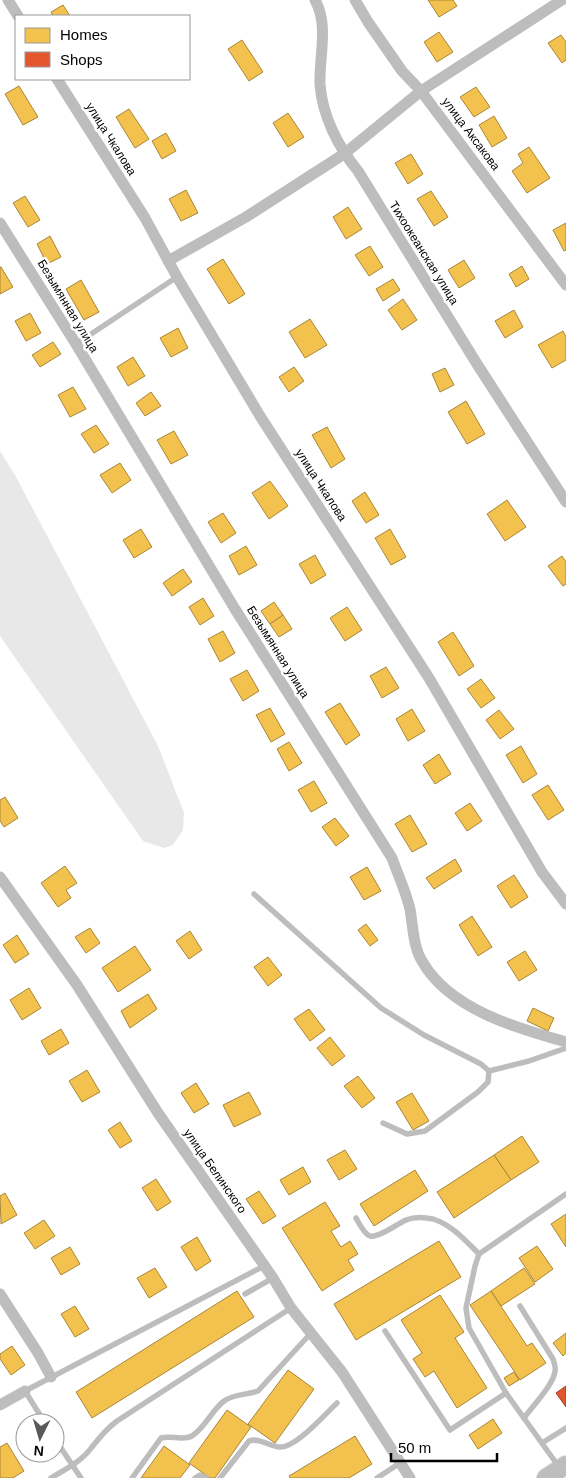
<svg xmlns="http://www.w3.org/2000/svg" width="566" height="1478" font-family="Helvetica,sans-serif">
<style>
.green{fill:#e8e8e8}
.homes{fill:#f2c14e;stroke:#a98737}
.shops{fill:#e4572e;stroke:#a03d20}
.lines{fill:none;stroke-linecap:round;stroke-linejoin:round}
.primary-casing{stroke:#dbdbdb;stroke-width:20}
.lane{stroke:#bdbdbd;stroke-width:5.5}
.street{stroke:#bdbdbd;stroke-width:11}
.primary{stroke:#bdbdbd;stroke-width:18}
.labels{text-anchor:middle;stroke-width:5;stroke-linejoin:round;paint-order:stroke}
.street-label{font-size:12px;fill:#000;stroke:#fff}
</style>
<rect width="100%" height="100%" fill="#fff"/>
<polygon class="green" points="0,451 15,475 158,746 184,813 183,830 173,845 164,848 143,841 0,636"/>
<g class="homes">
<polygon points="428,0 453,0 457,6 439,17"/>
<polygon points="63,5 70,16 53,16 51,12"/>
<polygon points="439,32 453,52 437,62 424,42"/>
<polygon points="561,35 566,42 566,60 562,63 548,43"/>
<polygon points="242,40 263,72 249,81 228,49"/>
<polygon points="19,86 38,117 23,125 5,94"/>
<polygon points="476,87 490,107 474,117 460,97"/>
<polygon points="129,109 149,139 135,148 116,117"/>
<polygon points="288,113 304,137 288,147 273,123"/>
<polygon points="494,116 507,138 492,147 479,125"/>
<polygon points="166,133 176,151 162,159 152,141"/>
<polygon points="529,147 550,178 527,193 512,171 523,163 518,154"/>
<polygon points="411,154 423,174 408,184 395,163"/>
<polygon points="186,190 198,213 181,221 169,199"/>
<polygon points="431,191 448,217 434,226 417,199"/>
<polygon points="25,196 40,220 28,227 13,203"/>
<polygon points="348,207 362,229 346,239 333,217"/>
<polygon points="566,223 566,250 564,251 553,230"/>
<polygon points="50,236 61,257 47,264 37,244"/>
<polygon points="370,246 383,267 369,276 355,255"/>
<polygon points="223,259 245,294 229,304 207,269"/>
<polygon points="464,260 475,278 459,288 448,270"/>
<polygon points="522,266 529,279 516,287 509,274"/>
<polygon points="0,267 1,267 13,287 0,294"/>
<polygon points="393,279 400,290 383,301 376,289"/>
<polygon points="81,280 99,312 84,320 66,289"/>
<polygon points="403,299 417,320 402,330 388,310"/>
<polygon points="514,310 523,327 505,338 495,321"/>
<polygon points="30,313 41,333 26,341 15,321"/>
<polygon points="310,319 327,345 305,358 289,332"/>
<polygon points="178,328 188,348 171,357 160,338"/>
<polygon points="563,331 566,337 566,360 552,368 538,345"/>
<polygon points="53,342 61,354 40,367 32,355"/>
<polygon points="133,357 145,376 128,386 117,367"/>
<polygon points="294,367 304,381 289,392 279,377"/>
<polygon points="445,368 454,385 440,392 432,374"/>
<polygon points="73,387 86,409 70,417 58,395"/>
<polygon points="151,392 161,406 145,416 136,403"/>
<polygon points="466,401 485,434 467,444 448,412"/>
<polygon points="96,425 109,444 94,453 81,434"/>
<polygon points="327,427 345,459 331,468 312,435"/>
<polygon points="174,431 188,455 171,464 157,440"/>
<polygon points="120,463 131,480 112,493 100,475"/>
<polygon points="270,481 288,506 269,519 252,493"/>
<polygon points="365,492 379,515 366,523 352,501"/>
<polygon points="507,500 526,527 505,541 487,514"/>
<polygon points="223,513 236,533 221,543 208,522"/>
<polygon points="141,529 152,547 134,558 123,540"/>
<polygon points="390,529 406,557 391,565 375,538"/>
<polygon points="246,546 257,565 239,575 229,556"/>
<polygon points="315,555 326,575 311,584 299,564"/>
<polygon points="562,556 566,562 566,584 563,586 548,566"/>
<polygon points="183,569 192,582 172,596 163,583"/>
<polygon points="203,598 214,616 200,625 189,607"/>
<polygon points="274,602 283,615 270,624 261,611"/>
<polygon points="347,607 362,630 345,641 330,618"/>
<polygon points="283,615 292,629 279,637 270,624"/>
<polygon points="223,631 235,653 220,662 208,639"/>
<polygon points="453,632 474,666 459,676 438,642"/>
<polygon points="386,667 399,688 382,698 370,676"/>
<polygon points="247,670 259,691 243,701 230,679"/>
<polygon points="481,679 495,698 481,708 467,689"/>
<polygon points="340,703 360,735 346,745 325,712"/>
<polygon points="270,708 285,734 271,742 256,715"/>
<polygon points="412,709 425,731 408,741 396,719"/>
<polygon points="499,710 514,729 500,739 486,720"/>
<polygon points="289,742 302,763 289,771 277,749"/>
<polygon points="521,746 537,774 523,783 506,755"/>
<polygon points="439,754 451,774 435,784 423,765"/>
<polygon points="314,781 327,803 311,812 298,790"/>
<polygon points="548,785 564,810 548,820 532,795"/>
<polygon points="5,797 18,818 4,827 0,821 0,800"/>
<polygon points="470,803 482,821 467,831 455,813"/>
<polygon points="410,815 427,844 412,852 395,824"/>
<polygon points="335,818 349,836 336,846 322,827"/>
<polygon points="455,859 462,871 434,889 426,878"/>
<polygon points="65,866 77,883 66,890 71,898 58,907 41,883"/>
<polygon points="367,867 381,891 364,900 350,877"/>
<polygon points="514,875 528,897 511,908 497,886"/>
<polygon points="472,916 492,947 478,956 459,925"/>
<polygon points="366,924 378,940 370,946 358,930"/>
<polygon points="90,928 100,943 86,953 75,937"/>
<polygon points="190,931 202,950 189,959 176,941"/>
<polygon points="17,935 29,954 15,963 3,945"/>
<polygon points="135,946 151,970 118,992 102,968"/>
<polygon points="525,951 537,970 519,981 507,962"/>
<polygon points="268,957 282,975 268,986 254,967"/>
<polygon points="29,988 41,1008 22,1020 10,1000"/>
<polygon points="148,994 157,1009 130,1028 121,1011"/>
<polygon points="533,1008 554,1018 548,1031 527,1021"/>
<polygon points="309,1009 325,1030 310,1041 294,1019"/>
<polygon points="61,1029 69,1043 49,1055 41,1041"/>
<polygon points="330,1037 345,1056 332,1066 317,1048"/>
<polygon points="87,1070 100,1092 82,1102 69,1081"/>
<polygon points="358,1076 375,1098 362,1108 344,1086"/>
<polygon points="196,1083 209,1104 194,1113 181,1093"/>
<polygon points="249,1092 261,1114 234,1127 223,1105"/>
<polygon points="412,1093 429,1121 413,1130 396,1102"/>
<polygon points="120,1122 132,1141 120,1148 108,1130"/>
<polygon points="522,1136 539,1162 511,1180 494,1155"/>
<polygon points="345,1150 357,1169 339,1180 327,1160"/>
<polygon points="494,1155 511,1180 454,1218 437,1192"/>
<polygon points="303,1167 311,1182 289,1195 280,1180"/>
<polygon points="415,1170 428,1191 374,1226 360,1204"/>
<polygon points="156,1179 171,1202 157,1211 142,1188"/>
<polygon points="259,1191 276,1216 263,1224 246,1199"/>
<polygon points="5,1193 17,1215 1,1224 0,1196"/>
<polygon points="325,1202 340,1226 331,1231 341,1247 350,1241 358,1254 348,1260 354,1270 322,1291 282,1228"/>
<polygon points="566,1214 566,1247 551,1224"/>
<polygon points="44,1220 55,1236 35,1249 24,1233"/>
<polygon points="197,1237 211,1261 196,1271 181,1247"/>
<polygon points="439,1241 461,1277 356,1340 334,1304"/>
<polygon points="537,1246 553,1269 535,1282 519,1258"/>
<polygon points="70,1247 80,1264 61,1275 51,1258"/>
<polygon points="155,1268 167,1287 149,1298 137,1278"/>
<polygon points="524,1268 535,1284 501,1306 491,1291"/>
<polygon points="237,1291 254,1317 92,1418 76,1392"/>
<polygon points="491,1291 527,1346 532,1343 546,1363 520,1380 470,1305"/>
<polygon points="440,1295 464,1332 455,1338 487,1388 457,1408 434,1371 425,1377 413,1359 422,1353 401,1320"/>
<polygon points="75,1306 89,1329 75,1337 61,1314"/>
<polygon points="566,1333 566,1353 563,1356 553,1343"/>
<polygon points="12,1346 25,1365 11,1375 0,1359 0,1354"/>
<polygon points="288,1370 314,1389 275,1443 248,1424"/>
<polygon points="514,1372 519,1380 509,1386 504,1378"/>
<polygon points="227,1410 251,1427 215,1478 210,1478 189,1463"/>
<polygon points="493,1419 502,1433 478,1449 469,1435"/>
<polygon points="355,1436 372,1464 349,1478 290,1478 289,1476"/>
<polygon points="7,1443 24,1471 13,1478 0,1478 0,1447"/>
<polygon points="164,1446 190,1465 180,1478 141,1478"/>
</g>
<polygon class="shops" points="566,1386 566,1407 556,1393"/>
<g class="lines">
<g class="primary-casing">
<polyline id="primary" points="546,1478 566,1465"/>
</g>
<g class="lane">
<polyline points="76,344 177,277"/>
<polyline points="254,894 381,1008 424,1035 481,1064 489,1071 488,1082 478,1092 425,1131 407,1134 383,1123"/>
<polyline points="489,1071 529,1061 566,1048"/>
<path d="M 356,1218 C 359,1223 364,1234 370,1236 C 379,1238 397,1224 406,1220 C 413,1217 424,1217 433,1219 C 452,1225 465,1240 479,1254"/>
<polyline points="245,1294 273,1278"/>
<path d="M 520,1306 L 553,1359 C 554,1363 556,1367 555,1371 C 554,1384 532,1407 524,1418"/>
<polyline points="385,1331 450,1430 506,1393"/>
<polyline points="45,1423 25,1391 264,1266"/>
<polyline points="55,1439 81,1478"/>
<polyline points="542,1443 566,1428"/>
<polyline points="559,1467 506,1393 469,1328 466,1308 475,1266 479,1254 566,1194"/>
<path d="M 51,1478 C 66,1469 82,1461 92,1447 C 100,1437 106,1429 117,1421 L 291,1308"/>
<path d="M 132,1478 L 161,1438 C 171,1435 182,1441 192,1436 C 205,1428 212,1410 224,1401 C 233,1394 247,1395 258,1391 L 311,1333"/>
<polyline points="195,1478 200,1475 206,1478"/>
<path d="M 220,1478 L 249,1441 C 258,1437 269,1446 279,1447 C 295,1449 325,1414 337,1403"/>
<polyline points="377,1478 400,1463"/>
</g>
<g class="street">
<polyline points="8,0 18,16"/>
<path d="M 315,0 C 329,25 319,56 320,84 C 322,115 338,147 358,171 L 477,364 L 566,502"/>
<polyline points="355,0 368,22 402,71 421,91 566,285"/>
<polyline points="57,79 145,218 177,277 260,416 429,678 542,872 566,904"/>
<path d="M 0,223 L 76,344 L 235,609 L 392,858 C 398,875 406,892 410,909 C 413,926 413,946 422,961 C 449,1009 516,1028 566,1042"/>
<polyline points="168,261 246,217 344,154 421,91 562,0"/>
<polyline points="0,877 77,985 158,1113 273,1278 291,1308 342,1372 410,1478"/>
<polyline points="0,1294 38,1353 51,1377"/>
<polyline points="0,1405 25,1391"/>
</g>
<use href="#primary" class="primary"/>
</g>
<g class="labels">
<g class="street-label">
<text transform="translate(471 134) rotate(53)" y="4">улица Аксакова</text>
<text transform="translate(111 139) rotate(58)" y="4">улица Чкалова</text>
<text transform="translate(424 253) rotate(58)" y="4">Тихоокеанская улица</text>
<text transform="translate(68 306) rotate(59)" y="4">Безымянная улица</text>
<text transform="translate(321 485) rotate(57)" y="4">улица Чкалова</text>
<text transform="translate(278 652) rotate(58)" y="4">Безымянная улица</text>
<text transform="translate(215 1171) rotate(55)" y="4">улица Белинского</text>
</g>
</g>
<rect x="15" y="15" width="175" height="65" fill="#ffffff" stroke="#999999"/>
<rect x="25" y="28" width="25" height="15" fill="#f2c14e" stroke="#999999"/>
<text x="60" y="40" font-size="15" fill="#000000">Homes</text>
<rect x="25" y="52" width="25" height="15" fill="#e4572e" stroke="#999999"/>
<text x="60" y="65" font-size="15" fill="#000000">Shops</text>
<g transform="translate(40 1438) rotate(185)"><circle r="24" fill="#ffffff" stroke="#999999"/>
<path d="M0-4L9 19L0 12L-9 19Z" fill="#595959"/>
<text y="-8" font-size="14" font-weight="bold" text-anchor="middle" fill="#000000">N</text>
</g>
<path d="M391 1453v8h106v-8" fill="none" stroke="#000000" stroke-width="2.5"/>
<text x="398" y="1453" font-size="15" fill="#000000" stroke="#ffffff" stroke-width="4" paint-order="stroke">50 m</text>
</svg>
